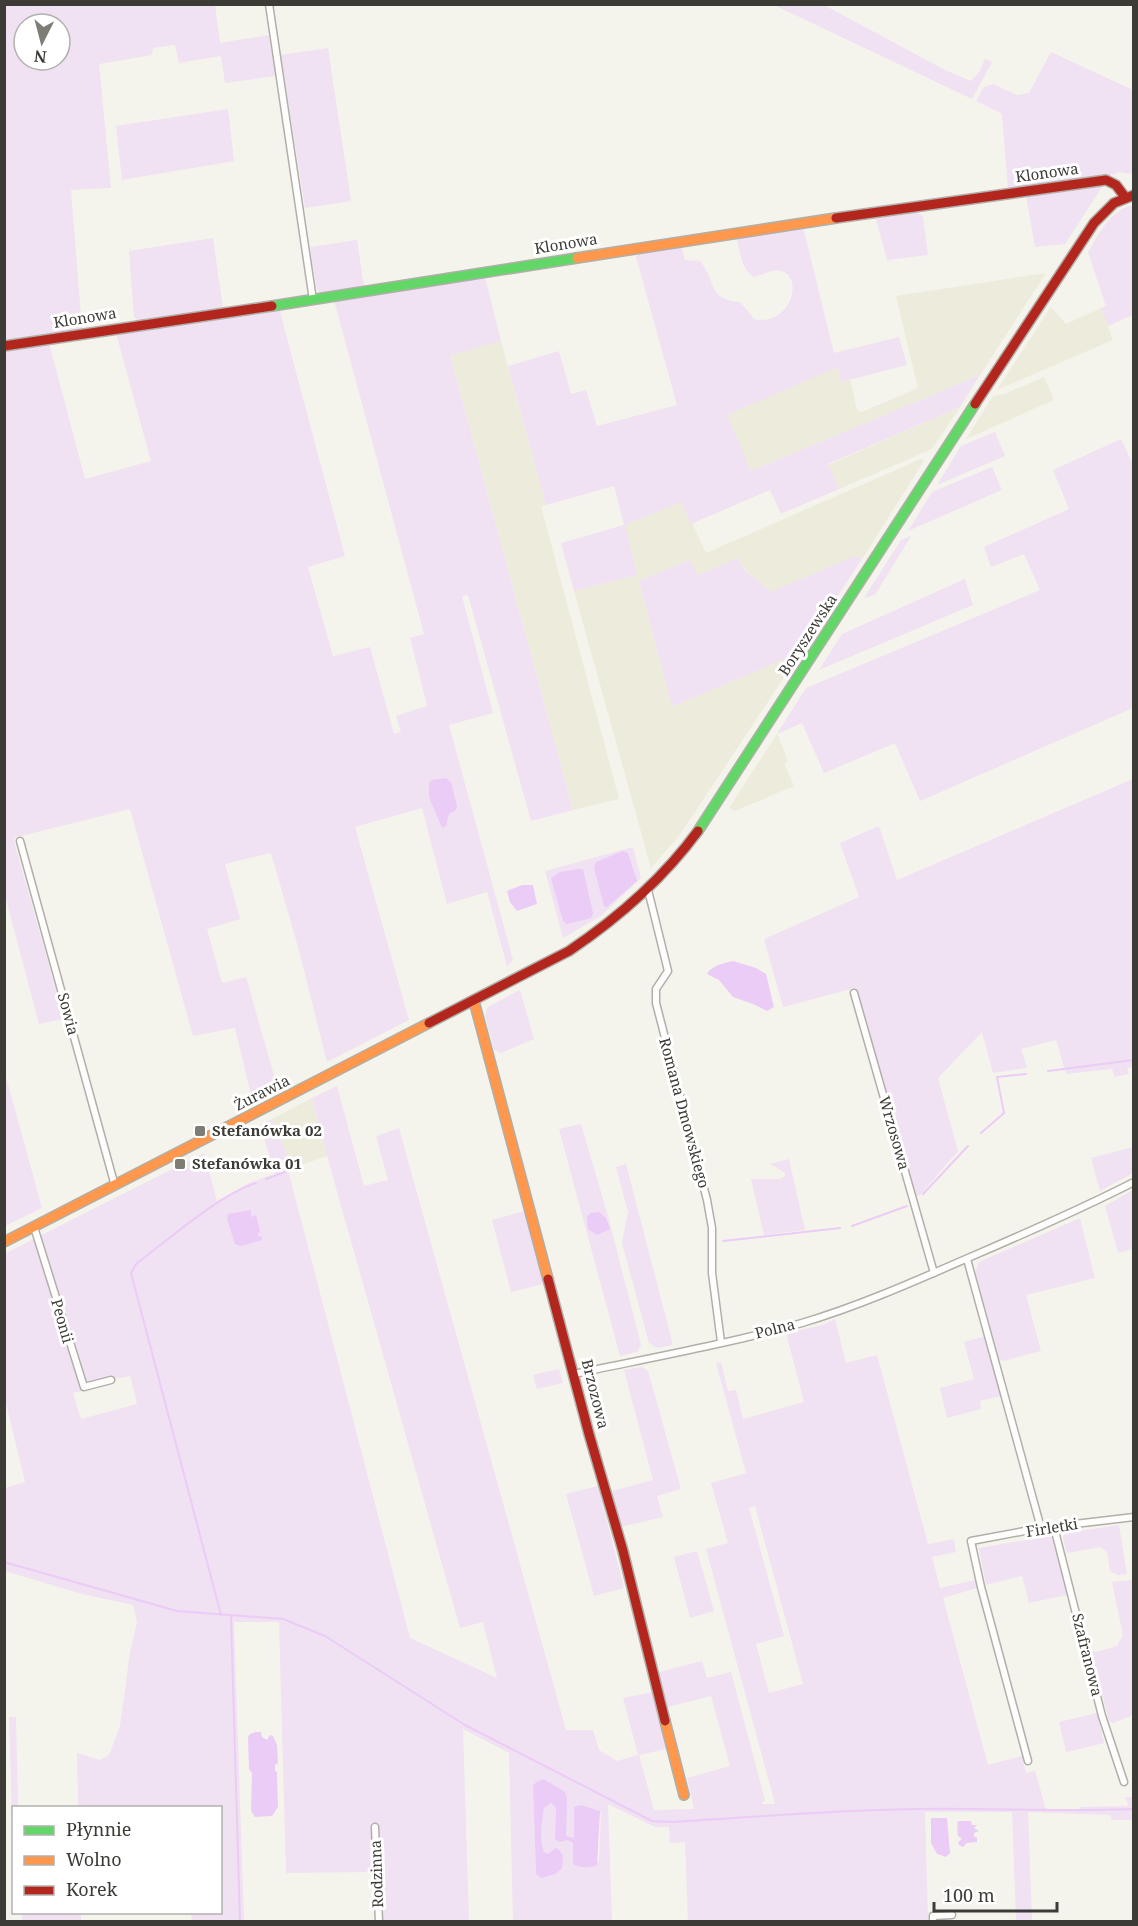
<svg xmlns="http://www.w3.org/2000/svg" width="1138" height="1926" font-family="'Noto Serif',serif">
<style>
.built{fill:#edebdb}
.green{fill:#f0e1f3;fill-rule:evenodd}
.water{fill:#ebccf6}
.lines{fill:none;stroke-linecap:round;stroke-linejoin:round}
.stream{stroke:#ebccf6;stroke-width:2}
.street-casing{stroke:#b0afa9;stroke-width:9}
.fast-casing{stroke:#b0afa9;stroke-width:12}
.slow-casing{stroke:#b0afa9;stroke-width:12}
.jam-casing{stroke:#b0afa9;stroke-width:12}
.street{stroke:#fefdfc;stroke-width:6}
.fast{stroke:#63d668;stroke-width:9}
.slow{stroke:#ff974d;stroke-width:9}
.jam{stroke:#b3261e;stroke-width:9}
.poi-dot{fill:#7d7c75;stroke:#fff;stroke-width:2}
.labels{text-anchor:middle;stroke-width:6;stroke-linejoin:round;paint-order:stroke}
.street-label{font-size:15px;fill:#3c3b35;stroke:#fff}
.poi-label{font-size:15px;font-weight:bold;fill:#3c3b35;stroke:#fff;text-anchor:start}
</style>
<rect width="100%" height="100%" fill="#f5f4ec"/>
<g class="built">
<polygon points="1046,273 980,375 751,471 726,415 838,366 841,382 850,379 857,410 862,412 918,388 896,296"/>
<polygon points="1051,307 1066,324 1101,308 1113,340 997,390"/>
<polygon points="501,341 546,505 541,506 619,799 573,810 450,354"/>
<polygon points="1044,377 1054,400 966,439 993,396 1005,394"/>
<polygon points="960,407 932,449 839,489 828,465"/>
<polygon points="921,459 924,461 862,559 855,556 770,593 745,570 738,558 698,575 690,560 639,581 672,707 801,652 679,836 651,868 574,591 637,575 624,525 682,501 706,553"/>
<polygon points="777,734 788,761 784,763 794,786 735,811 729,808"/>
<polygon points="312,1098 327,1156 292,1168 272,1119"/>
</g>
<g class="green">
<path d="M 5,5 L 215,5 L 220,43 L 269,35 L 275,76 L 225,83 L 221,56 L 179,63 L 175,45 L 153,48 L 152,55 L 99,64 L 111,188 L 71,190 L 82,329 L 5,342 ZM 24,24 L 60,24 L 60,60 L 24,60 Z"/>
<polygon points="774,5 824,5 945,70 971,81 979,72 985,59 992,62 972,99"/>
<polygon points="328,48 351,201 305,208 281,55"/>
<polygon points="1051,52 1133,90 1133,174 1118,172 1115,174 1008,190 1002,114 976,101 984,87 993,84 1017,95 1029,93"/>
<polygon points="228,109 234,161 122,180 116,126"/>
<polygon points="1104,184 1065,244 1035,247 1026,196"/>
<path d="M 1133,205 L 1133,315 L 1108,326 L 1101,308 L 1106,306 L 1088,252 C 1100,233 1110,210 1133,205 Z"/>
<polygon points="917,212 923,217 928,255 887,260 876,219"/>
<path d="M 803,227 L 834,353 L 899,337 L 907,365 L 841,382 L 838,367 L 727,415 L 751,471 L 980,375 L 960,407 L 828,464 L 839,489 L 781,514 L 770,490 L 691,524 L 681,502 L 625,525 L 637,575 L 574,591 L 561,543 L 624,525 L 614,486 L 546,505 L 508,366 L 559,351 L 571,394 L 586,390 L 597,426 L 677,405 L 636,257 L 641,251 L 681,245 L 685,260 L 700,261 C 718,283 706,299 740,302 L 754,319 C 790,327 805,277 781,271 C 772,269 763,275 754,277 C 741,270 740,250 736,236 Z"/>
<polygon points="213,238 223,309 139,321 134,317 129,251"/>
<polygon points="357,240 364,287 320,293 317,290 310,247"/>
<polygon points="485,277 501,341 450,355 573,810 531,821 468,595 462,596 493,713 449,725 513,960 507,966 487,892 447,904 422,808 355,827 409,1020 327,1062 300,954 271,853 225,864 240,919 207,929 222,983 246,977 277,1086 252,1099 235,1028 193,1036 130,809 13,838 64,1019 39,1024 5,896 4,351 49,343 85,479 151,461 116,333 279,308 345,556 308,567 333,656 370,647 394,734 401,732 396,716 427,706 410,638 424,634 334,300"/>
<polygon points="995,432 1005,456 937,485 961,446"/>
<polygon points="1121,439 1134,467 1133,708 920,801 895,743 824,773 802,723 777,734 806,688 1040,590 1024,554 991,567 984,547 1069,509 1053,470"/>
<polygon points="992,467 1002,490 908,531 932,492"/>
<polygon points="911,536 875,595 864,598 901,540"/>
<polygon points="855,556 862,559 801,652 672,707 639,581 690,560 698,575 738,558 745,571 771,592"/>
<polygon points="965,579 973,605 819,670 842,634"/>
<polygon points="1133,779 1133,1067 1127,1068 1129,1074 1115,1077 1112,1069 1066,1074 1056,1040 1021,1049 1027,1068 993,1073 982,1032 938,1078 958,1151 920,1195 915,1197 855,988 783,1007 764,939 859,897 840,843 879,826 897,880"/>
<polygon points="633,847 641,878 601,916 563,938 545,871"/>
<polygon points="520,990 534,1039 501,1053 494,1050 485,1015 488,1007"/>
<polygon points="5,1073 42,1208 5,1226 4,1226"/>
<path d="M 337,1086 L 364,1186 L 388,1180 L 376,1136 L 399,1128 L 566,1730 L 593,1730 L 599,1750 L 617,1761 L 638,1755 L 623,1698 L 652,1692 L 666,1749 L 639,1755 L 654,1810 L 694,1809 L 687,1778 L 730,1766 L 711,1696 L 668,1707 L 659,1672 L 702,1661 L 707,1678 L 731,1672 L 765,1800 L 761,1804 L 775,1804 L 706,1549 L 728,1543 L 711,1483 L 746,1473 L 716,1363 L 721,1362 L 728,1391 L 736,1390 L 743,1419 L 804,1402 L 786,1333 L 823,1325 L 835,1319 L 846,1363 L 877,1355 L 928,1544 L 954,1539 L 956,1552 L 932,1557 L 940,1588 L 975,1580 L 977,1588 L 943,1598 L 988,1765 L 1022,1756 L 1026,1773 L 1035,1771 L 1046,1809 L 1079,1810 L 1079,1807 L 1129,1806 L 1125,1797 L 1133,1797 L 1133,1820 L 1112,1820 L 1110,1815 L 1028,1812 L 1032,1921 L 1016,1921 L 1012,1812 L 925,1812 L 928,1921 L 688,1922 L 685,1842 L 670,1843 L 669,1827 L 655,1827 L 608,1804 L 612,1921 L 513,1921 L 509,1753 L 463,1729 L 469,1921 L 381,1921 L 377,1825 L 371,1825 L 373,1872 L 286,1873 L 279,1622 L 234,1622 L 244,1921 L 192,1921 L 191,1913 L 220,1912 L 220,1808 L 78,1807 L 77,1753 L 100,1760 L 109,1755 L 120,1726 L 130,1652 L 137,1622 L 133,1605 L 82,1594 L 5,1571 L 5,1488 L 25,1482 L 5,1399 L 4,1254 L 204,1153 L 217,1201 L 249,1183 L 275,1174 L 260,1125 L 272,1119 L 292,1168 L 288,1170 L 410,1638 L 497,1678 L 483,1622 L 460,1628 L 327,1156 L 312,1098 ZM 113,1376 L 114,1379 L 130,1376 L 137,1404 L 81,1419 L 73,1393 L 82,1391 L 80,1385 ZM 755,1506 L 803,1684 L 769,1693 L 756,1644 L 784,1636 L 749,1508 ZM 544,1779 L 549,1781 L 566,1836 L 574,1838 L 574,1809 L 601,1814 L 599,1861 L 573,1864 L 573,1843 L 568,1840 L 560,1842 L 555,1840 L 556,1808 L 551,1803 L 544,1808 C 542,1823 539,1837 544,1852 L 547,1854 L 556,1848 L 562,1852 L 536,1874 L 533,1786 L 536,1782 Z"/>
<polygon points="581,1124 608,1216 641,1345 637,1352 620,1356 559,1129"/>
<polygon points="1133,1147 1133,1173 1100,1191 1091,1158"/>
<polygon points="789,1159 805,1230 764,1235 751,1179 779,1179 785,1176 785,1173 770,1164"/>
<polygon points="626,1164 673,1345 657,1348 649,1343 622,1243 628,1212 616,1167"/>
<polygon points="1133,1190 1133,1249 1118,1253 1105,1206"/>
<polygon points="524,1211 544,1284 511,1292 492,1220"/>
<polygon points="1080,1218 1095,1278 1026,1295 1041,1351 1003,1361 999,1359 975,1271 979,1262"/>
<polygon points="985,1336 1002,1396 980,1401 981,1409 947,1418 940,1388 974,1379 964,1342"/>
<polygon points="642,1367 648,1371 681,1489 657,1496 663,1517 621,1527 612,1491 653,1480 624,1370"/>
<polygon points="559,1369 563,1383 537,1389 533,1375"/>
<polygon points="598,1486 624,1588 594,1596 566,1494"/>
<polygon points="1119,1525 1127,1574 1118,1575 1110,1571 1107,1552 1101,1547 1067,1553 1063,1537 1066,1533"/>
<polygon points="1049,1536 1054,1538 1067,1595 1029,1603 1022,1576 986,1585 979,1548"/>
<polygon points="697,1551 714,1611 690,1618 674,1557"/>
<polygon points="1133,1580 1134,1680 1132,1680 1134,1710 1131,1716 1113,1723 1109,1721 1091,1650 1096,1652 1117,1646 1123,1635 1112,1582"/>
<polygon points="1097,1713 1104,1743 1066,1752 1059,1722"/>
<polygon points="9,1717 16,1717 18,1807 14,1808 13,1850"/>
<rect x="22" y="1913" width="59" height="8"/>
</g>
<g class="water">
<polygon points="446,778 451,782 457,806 456,810 449,814 446,826 442,828 429,797 429,783 432,780"/>
<polygon points="623,851 628,853 637,881 607,907 604,906 594,868 596,862"/>
<polygon points="578,869 583,869 593,913 591,918 567,924 563,921 551,878 560,872"/>
<polygon points="522,885 533,885 537,904 517,911 510,902 507,891"/>
<path d="M 733,961 L 756,968 L 766,974 L 774,1007 L 767,1011 L 753,1004 L 733,997 L 719,980 L 707,974 C 710,966 724,963 733,961 Z"/>
<polygon points="251,1210 251,1217 256,1215 260,1231 257,1236 262,1237 262,1240 241,1246 235,1244 227,1219 228,1214"/>
<polygon points="599,1212 606,1218 610,1229 597,1235 588,1229 587,1216 591,1213"/>
<polygon points="256,1732 261,1732 262,1737 267,1740 270,1735 273,1736 277,1745 278,1763 275,1765 275,1771 277,1772 278,1807 272,1816 255,1817 251,1811 252,1773 249,1769 248,1737 250,1734"/>
<path d="M 544,1779 L 565,1792 L 567,1799 L 566,1836 L 574,1838 L 574,1807 L 581,1805 L 600,1811 L 597,1865 C 591,1868 579,1868 573,1864 L 573,1843 L 568,1840 L 560,1842 L 555,1840 L 556,1808 L 551,1803 L 544,1808 C 542,1823 539,1837 544,1852 L 547,1854 L 556,1848 C 565,1852 563,1860 562,1868 L 555,1874 L 542,1878 L 536,1874 L 533,1786 L 536,1782 Z"/>
<polygon points="931,1818 947,1818 950,1853 946,1857 937,1854 931,1843"/>
<polygon points="958,1821 971,1821 972,1825 977,1825 974,1828 979,1831 974,1833 974,1837 977,1837 977,1842 967,1843 963,1847 959,1845 958,1842 962,1839 958,1836 957,1826 960,1827 957,1825"/>
</g>
<g class="lines">
<g class="stream">
<polyline points="1048,1071 1134,1060"/>
<polyline points="981,1133 1004,1113 997,1077 1026,1074"/>
<polyline points="266,1179 285,1172"/>
<polyline points="923,1194 968,1146"/>
<polyline points="852,1226 907,1206"/>
<polyline points="723,1241 840,1228"/>
<path d="M 4,1562 L 177,1611 L 283,1619 L 325,1636 L 465,1725 L 652,1821 L 672,1822 C 754,1817 836,1810 918,1809 C 990,1808 1062,1812 1134,1809"/>
<path d="M 221,1615 L 131,1273 L 136,1264 C 169,1239 219,1195 256,1183"/>
<polyline points="231,1616 240,1922"/>
</g>
<g class="street-casing">
<g id="street">
<polyline points="269,4 313,300"/>
<polyline points="20,841 115,1186"/>
<polyline points="648,890 668,971 656,989 656,1003 707,1200 712,1228 712,1273 721,1342"/>
<polyline points="854,993 934,1273"/>
<polyline points="34,1227 84,1387 111,1380"/>
<polyline points="967,1259 1041,1528"/>
<path d="M 574,1374 C 650,1358 727,1344 802,1323 C 859,1306 913,1282 968,1258 C 1024,1234 1079,1210 1134,1182"/>
<polyline points="1054,1527 1102,1716 1124,1782"/>
<polyline points="1028,1761 981,1587 971,1541 1041,1528 1134,1517"/>
<polyline points="375,1827 379,1922"/>
<polyline points="933,1922 933,1916 952,1915"/>
</g>
</g>
<g class="fast-casing">
<g id="fast">
<polyline points="272,306 577,258"/>
<polyline points="698,831 975,404"/>
</g>
</g>
<g class="slow-casing">
<g id="slow">
<polyline points="577,258 836,218"/>
<polyline points="474,1001 548,1279"/>
<polyline points="4,1242 429,1023"/>
<polyline points="665,1721 684,1795"/>
</g>
</g>
<g class="jam-casing">
<g id="jam">
<polyline points="836,218 1106,180 1116,185 1125,197"/>
<polyline points="4,346 272,306"/>
<polyline points="975,404 1094,223 1114,203 1134,195"/>
<path d="M 429,1023 L 569,951 C 618,918 662,880 698,831"/>
<polyline points="548,1279 589,1434 623,1551 665,1721"/>
</g>
</g>
<use href="#street" class="street"/>
<use href="#fast" class="fast"/>
<use href="#slow" class="slow"/>
<use href="#jam" class="jam"/>
</g>
<g class="poi-dot">
<rect x="194" y="1125" width="12" height="12" rx="3"/>
<rect x="174" y="1158" width="12" height="12" rx="3"/>
</g>
<g class="labels">
<g class="street-label">
<text transform="translate(1047 173) rotate(-8)" y="5">Klonowa</text>
<text transform="translate(566 244) rotate(-9)" y="5">Klonowa</text>
<text transform="translate(85 318) rotate(-9)" y="5">Klonowa</text>
<text transform="translate(808 635) rotate(-57)" y="5">Boryszewska</text>
<text transform="translate(68 1014) rotate(75)" y="5">Sowia</text>
<text transform="translate(262 1093) rotate(-27)" y="5">Żurawia</text>
<text transform="translate(684 1113) rotate(75)" y="5">Romana Dmowskiego</text>
<text transform="translate(894 1133) rotate(74)" y="5">Wrzosowa</text>
<text transform="translate(62 1321) rotate(74)" y="5">Peonii</text>
<text transform="translate(775 1329) rotate(-14)" y="5">Polna</text>
<text transform="translate(595 1394) rotate(76)" y="5">Brzozowa</text>
<text transform="translate(1052 1528) rotate(-9)" y="5">Firletki</text>
<text transform="translate(1087 1655) rotate(76)" y="5">Szafranowa</text>
<text transform="translate(377 1874) rotate(-92)" y="5">Rodzinna</text>
</g>
<g class="poi-label">
<text x="212" y="1136">Stefanówka 02</text>
<text x="192" y="1169">Stefanówka 01</text>
</g>
</g>
<rect width="1138" height="1926" fill="none" stroke="#3c3b35" stroke-width="12"/>
<rect x="12" y="1806" width="210" height="108" fill="#ffffff" stroke="#b1b1ae" stroke-width="1.5"/>
<rect x="24" y="1826" width="30" height="9" fill="#63d668" stroke="#b1b1ae" stroke-width="1.5"/>
<text x="66" y="1836" font-size="18" fill="#3c3b35">Płynnie</text>
<rect x="24" y="1856" width="30" height="9" fill="#ff974d" stroke="#b1b1ae" stroke-width="1.5"/>
<text x="66" y="1866" font-size="18" fill="#3c3b35">Wolno</text>
<rect x="24" y="1886" width="30" height="9" fill="#b3261e" stroke="#b1b1ae" stroke-width="1.5"/>
<text x="66" y="1896" font-size="18" fill="#3c3b35">Korek</text>
<g transform="translate(42 42) rotate(186)"><circle r="28" fill="#ffffff" stroke="#b1b1ae" stroke-width="1.5"/>
<path d="M0-4.5L10 22L0 15L-10 22Z" fill="#7d7c75"/>
<text y="-9" font-size="16" font-weight="bold" text-anchor="middle" fill="#3c3b35">N</text>
</g>
<path d="M934 1902v9h123v-9" fill="none" stroke="#3c3b35" stroke-width="3"/>
<text x="943" y="1902" font-size="18" fill="#3c3b35" stroke="#ffffff" stroke-width="4.5" paint-order="stroke">100 m</text>
</svg>
